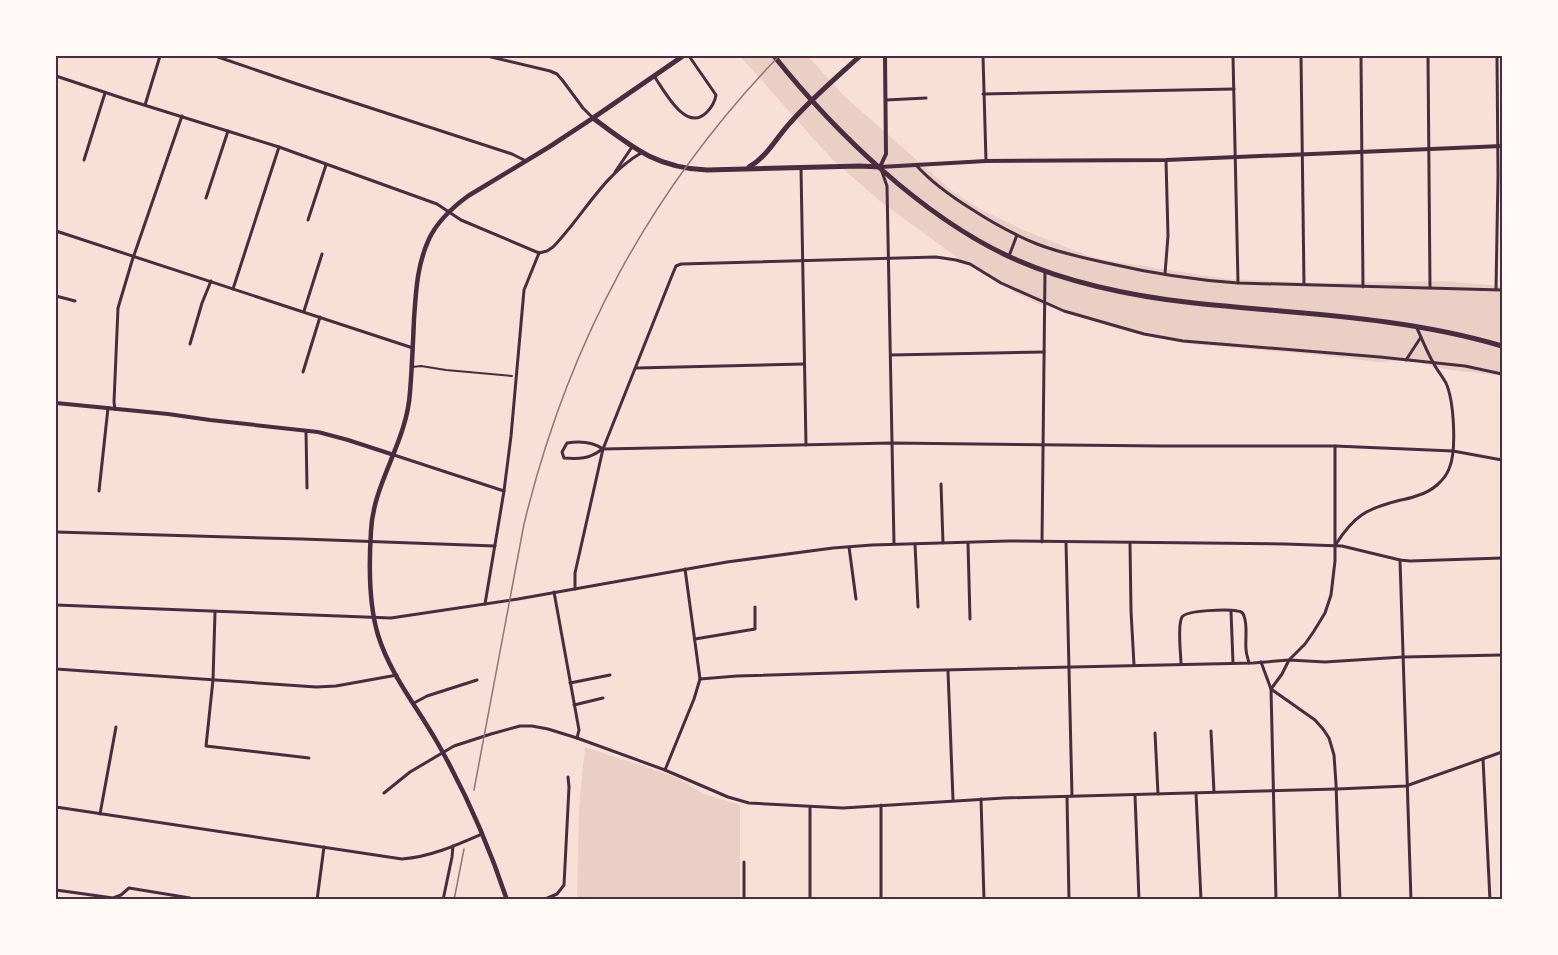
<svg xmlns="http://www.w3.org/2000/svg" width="1558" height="955" font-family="'Fira Sans',sans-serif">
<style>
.green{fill:#ebcfc5}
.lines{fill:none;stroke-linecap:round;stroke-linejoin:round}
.pedestrian{stroke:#4a2c40;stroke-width:2}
.minor{stroke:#4a2c40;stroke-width:3}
.tertiary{stroke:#4a2c40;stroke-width:4}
.secondary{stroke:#4a2c40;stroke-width:4.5}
.primary{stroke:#4a2c40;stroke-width:5}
.rail{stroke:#8f747c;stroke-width:1.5}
.neatline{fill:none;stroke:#4a2c40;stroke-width:2}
</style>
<rect width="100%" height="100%" fill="#f7e1d7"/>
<g class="green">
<polygon points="740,56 808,56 843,95 952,191 978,208 1021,229 1086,255 1105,260 1227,279 1324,283 1442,281 1502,286 1502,376 1444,369 1409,360 1378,362 1309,354 1190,344 1117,329 1058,307 1041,305 1016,293 985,271 962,261 881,202 835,162 819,145"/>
<polygon points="585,747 676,777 704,794 740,805 740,899 579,899 577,895 579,808"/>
</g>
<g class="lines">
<polyline class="pedestrian" points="412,367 421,366 446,370 512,376"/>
<g class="minor">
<polyline points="215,56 297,84 512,154 526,161"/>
<polyline points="487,56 550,71 557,74 563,81 583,108 593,118"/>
<polyline points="983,56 986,161"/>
<polyline points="1233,56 1238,283"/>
<polyline points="1301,56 1304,284"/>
<polyline points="1361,56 1363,287"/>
<polyline points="1428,56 1430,287"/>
<polyline points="56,76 128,100 279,147 437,204 461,220 539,253"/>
<path d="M 654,76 C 664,90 686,134 707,112 C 712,107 715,101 716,95 L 689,56"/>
<polyline points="983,94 1234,89"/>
<polyline points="886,100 926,98"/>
<polyline points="145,105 160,56"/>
<polyline points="84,160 105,93"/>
<path d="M 916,165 C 932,183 952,197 973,210 C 993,223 1015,235 1037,244 C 1060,253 1084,258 1107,263 C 1150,273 1194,280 1238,283 L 1502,290"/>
<polyline points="801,168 806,445"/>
<polyline points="615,172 632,147"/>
<polyline points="882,172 887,186 894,544"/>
<polyline points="206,198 228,131"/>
<polyline points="308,220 326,165"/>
<polyline points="56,231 413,348"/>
<path d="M 539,253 L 547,251 L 553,247 C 583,216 603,175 641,153"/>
<polyline points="1009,256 1017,235"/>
<polyline points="1165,274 1168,236 1166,160"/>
<polyline points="233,289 279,147"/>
<polyline points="1496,289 1498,176 1497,56"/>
<polyline points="56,296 75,301"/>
<polyline points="304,311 322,254"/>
<polyline points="190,344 202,303 211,281"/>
<polyline points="891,355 1044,352"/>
<polyline points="1406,360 1421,337"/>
<polyline points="636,368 804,364"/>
<polyline points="303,372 320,317"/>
<polyline points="115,409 114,402 118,308 132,261 182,116"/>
<polyline points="306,431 307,488"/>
<path d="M 601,450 C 589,459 579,459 564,458 L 562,452 L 567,443 C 579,441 593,442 603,449 L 892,443 L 1161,446 L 1335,446 L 1453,451 L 1502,460"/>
<polyline points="394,455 504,491 485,604"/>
<polyline points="941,484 943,543"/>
<polyline points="99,491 108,408"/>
<polyline points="504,491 511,436 524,290 539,253"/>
<polyline points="56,532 302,539 495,546"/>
<polyline points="1042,542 1045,271"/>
<polyline points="1066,542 1072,796"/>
<polyline points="968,543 970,619"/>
<polyline points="1130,543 1131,611 1134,665"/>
<polyline points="915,544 918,607"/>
<path d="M 1336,544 C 1354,516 1366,509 1397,501 C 1405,499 1412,498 1419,495 C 1432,491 1444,481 1449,469 C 1457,451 1454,401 1446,383 C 1442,376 1437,370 1434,364 C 1427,352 1422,339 1416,326"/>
<polyline points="849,547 856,599"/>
<polyline points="1400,560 1411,900"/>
<polyline points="575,589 575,573 603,449 671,278 676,266 681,264 936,257 956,260 970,264 1001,283 1064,311 1144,334 1183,341 1380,357 1465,366 1502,374"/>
<polyline points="554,592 579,730 577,738"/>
<polyline points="56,605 391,618 518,599 727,562 833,548 872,545 1008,541 1285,544 1342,546 1400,560 1410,561 1502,558"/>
<polyline points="1231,611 1233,663"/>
<polyline points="215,612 213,680 206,746 309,758"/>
<polyline points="695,639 755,629 755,607"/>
<polyline points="1261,662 1271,689 1315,720 1323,729 1329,738 1334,755 1336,784 1340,900"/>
<path d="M 1181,664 C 1181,654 1177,626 1182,617 C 1187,610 1228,609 1237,611 C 1241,611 1243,612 1244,616 C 1248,626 1245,639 1246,649 C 1246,654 1248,658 1249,663"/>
<polyline points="56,669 316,687 336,686 397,675"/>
<polyline points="948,671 953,800"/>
<polyline points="700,679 737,676 900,671 1253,663 1289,660 1325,662 1403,657 1502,655"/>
<polyline points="570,683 610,675"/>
<polyline points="414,703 427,696 477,680"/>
<polyline points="574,705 603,698"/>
<polyline points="1211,731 1214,792"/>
<polyline points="1155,733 1158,794"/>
<polyline points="1483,759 1490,900"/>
<polyline points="665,770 694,699 700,679 685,569"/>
<polyline points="384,793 410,772 454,746 491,734 520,726 532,726 548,729 577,738 665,770 728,797 749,803 843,808 1004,798 1337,789 1406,786 1502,752"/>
<polyline points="1196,793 1201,900"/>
<polyline points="1135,795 1139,900"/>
<polyline points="1067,797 1069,900"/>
<polyline points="981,799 984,900"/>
<polyline points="881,805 881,900"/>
<path d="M 56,807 L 402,859 C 430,857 457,845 482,834"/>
<polyline points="810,807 810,900"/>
<polyline points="100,814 116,727"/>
<polyline points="744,862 744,900"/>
<polyline points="56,890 113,898 121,895 129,888 190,898"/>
<polyline points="317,900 324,847"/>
<polyline points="443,900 452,857 453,846"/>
<polyline points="543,900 557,894 564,885 569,787 568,777"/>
<polyline points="1276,900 1271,689 1282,674 1289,660 1305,644 1314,631 1325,613 1331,595 1335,561 1335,446"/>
</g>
<g class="tertiary">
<polyline points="880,167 986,161 1166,160 1502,146"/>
<polyline points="880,167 886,154 885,56"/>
<polyline points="56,403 168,414 210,420 318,432 348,440 394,455"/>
</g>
<path class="secondary" d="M 507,900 C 489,846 465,791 437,742 C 417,707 390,674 378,635 C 369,605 369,562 371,531 C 373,483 407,442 410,392 C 412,368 413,343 414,319 C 416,291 417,265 429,239 C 437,222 453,207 468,196 L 549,147 L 593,118"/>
<g class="primary">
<path d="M 683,56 L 593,118 C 632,147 656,168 707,170 L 860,166 L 880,167"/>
<path d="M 774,56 C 834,131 921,216 1010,257 C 1067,283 1131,296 1194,303 C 1297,314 1401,316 1502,346"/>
<path d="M 749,167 C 767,157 776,138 790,123 C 811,99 836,78 860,56"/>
</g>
<g class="rail">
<path d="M 474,790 L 524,524 C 568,343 650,190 779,56"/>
<polyline points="454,900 464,849"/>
</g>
</g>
<rect width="1558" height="955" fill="none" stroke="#fffaf5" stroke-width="114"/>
<rect x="57" y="57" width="1444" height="841" class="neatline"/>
</svg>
